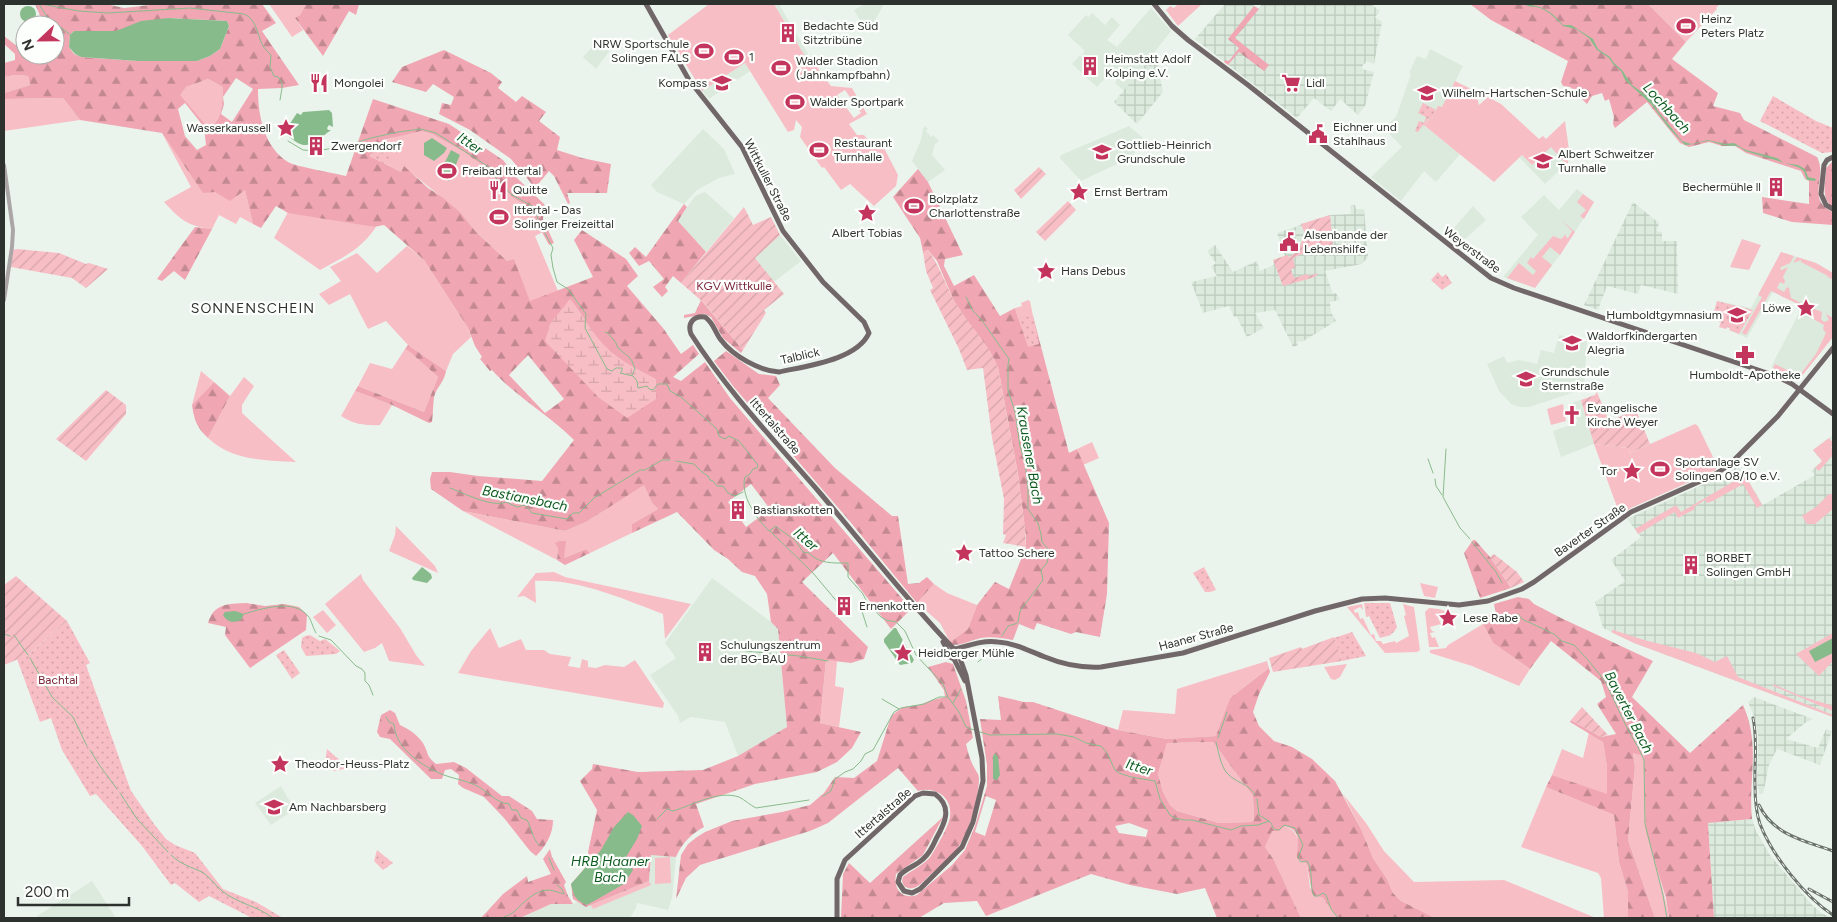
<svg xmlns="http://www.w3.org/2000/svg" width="1837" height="922" font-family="Figtree,sans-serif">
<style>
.built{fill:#dbeadc}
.industrial{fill:url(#industrial-grid)}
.grass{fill:#f8bec6;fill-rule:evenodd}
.forest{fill:url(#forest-firs);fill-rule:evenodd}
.wetland{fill:url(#wetland-marsh)}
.park{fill:url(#park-dots)}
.garden{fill:url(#garden-furrows)}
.water{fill:#88bb8b}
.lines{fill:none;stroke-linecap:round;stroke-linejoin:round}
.stream{stroke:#88bb8b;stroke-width:1}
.minor{stroke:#aba5a6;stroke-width:4}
.major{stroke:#716768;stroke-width:5}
.rail-casing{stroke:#6c726c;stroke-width:3}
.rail{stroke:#fdfffd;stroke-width:1;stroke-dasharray:4;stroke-linecap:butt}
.labels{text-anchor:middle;stroke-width:4.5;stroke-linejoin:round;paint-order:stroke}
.poi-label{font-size:12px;fill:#2e322e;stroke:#fdfffd;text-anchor:start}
.street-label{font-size:12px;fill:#2e322e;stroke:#fdfffd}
.park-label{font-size:12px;fill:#7a273b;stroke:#fdfffd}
.water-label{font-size:14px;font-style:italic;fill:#0e5b20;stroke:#fdfffd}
.neighbourhood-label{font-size:14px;letter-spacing:1px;fill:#2e322e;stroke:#fdfffd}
</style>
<defs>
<pattern id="industrial-grid" width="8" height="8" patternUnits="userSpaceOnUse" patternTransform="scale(1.25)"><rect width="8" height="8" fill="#dbeadc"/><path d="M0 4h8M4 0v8" fill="none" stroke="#bcc9bd"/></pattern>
<pattern id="forest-firs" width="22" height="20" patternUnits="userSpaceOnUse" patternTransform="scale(1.25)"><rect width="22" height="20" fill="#f0a7b3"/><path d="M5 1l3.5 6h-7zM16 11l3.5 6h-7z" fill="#c38992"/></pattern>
<pattern id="wetland-marsh" width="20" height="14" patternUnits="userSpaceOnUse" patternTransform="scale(1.25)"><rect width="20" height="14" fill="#f8bec6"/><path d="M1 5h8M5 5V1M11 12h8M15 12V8" fill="none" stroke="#d5a4aa"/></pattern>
<pattern id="park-dots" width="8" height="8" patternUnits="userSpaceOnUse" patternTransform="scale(1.25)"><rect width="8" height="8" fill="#f8bec6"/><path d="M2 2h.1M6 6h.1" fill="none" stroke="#d5a4aa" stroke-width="1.8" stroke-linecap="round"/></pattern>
<pattern id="garden-furrows" width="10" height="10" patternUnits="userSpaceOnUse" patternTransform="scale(1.25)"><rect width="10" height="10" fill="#f8bec6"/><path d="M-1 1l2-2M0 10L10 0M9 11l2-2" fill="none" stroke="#d5a4aa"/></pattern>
</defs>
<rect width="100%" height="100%" fill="#ebf4ec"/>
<g class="built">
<polygon points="774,4 779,4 811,59 809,60 809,63"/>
<polygon points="862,4 882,4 883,6 871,27 865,29 854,10 863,5"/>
<polygon points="1151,8 1171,31 1124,91 1115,83 1117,80 1110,73 1097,87 1072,64 1080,55 1081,57 1084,53 1084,50 1068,35 1086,15 1089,17 1092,13 1105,25 1112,17 1120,25 1107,40 1117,47"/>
<polygon points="601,37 611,49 596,69 583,57"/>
<polygon points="1430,49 1463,66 1442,108 1425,126 1460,154 1436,182 1424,171 1401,201 1371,177 1402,147 1384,128 1396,117 1411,74 1409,73 1417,56 1426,59"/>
<polygon points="745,63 750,71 709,99 702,91"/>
<polygon points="925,126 928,129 926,131 931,137 933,135 939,141 935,144 932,155 945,170 928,182 912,161 921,140 923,129"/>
<polygon points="1129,126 1143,138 1132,157 1081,181 1060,158 1061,155"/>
<polygon points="703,129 724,149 735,174 719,178 697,190 684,204 657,192 651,185"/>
<polygon points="1543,136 1566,164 1545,184 1519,157"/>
<polygon points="1577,189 1594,202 1560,255 1535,288 1503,277 1538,235 1521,217 1544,195 1559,210"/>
<polygon points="705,192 734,218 706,252 678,221 695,196"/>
<polygon points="1473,206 1486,220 1457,246 1446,237"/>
<polygon points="780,235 801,261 774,282 754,258"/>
<polygon points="1781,252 1816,263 1833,273 1833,337 1801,377 1797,379 1771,367 1800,311 1800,305 1773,292 1747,338 1729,330 1730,328 1727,327 1726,329 1719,327 1721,322 1712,319 1717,301 1751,308"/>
<polygon points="1559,335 1587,340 1584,389 1529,407 1520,407 1511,404 1499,391 1487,364 1504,356 1507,363 1519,360 1537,364 1541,350 1554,353"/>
<polygon points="1581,400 1594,444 1561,457 1553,431 1578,422 1572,406 1574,402"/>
<polygon points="712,578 771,622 778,629 787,727 738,756 725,722 691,717 680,723 678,716 650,675 676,658 665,643"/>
<polygon points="281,786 292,805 287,808 289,813 271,825 255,803"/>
<polygon points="651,854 676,857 672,898 668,910 637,903 636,908 630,918 520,918 551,904 573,904 577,902 586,907 649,881"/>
<polygon points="92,881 116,918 39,918 37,916"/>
</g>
<g class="industrial">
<polygon points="1225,4 1252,4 1258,9 1262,4 1371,4 1380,11 1375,17 1382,22 1374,64 1366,61 1365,64 1363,64 1362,69 1374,72 1365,106 1358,115 1340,99 1331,111 1314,98 1297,118 1195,39"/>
<polygon points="1150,59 1163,69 1160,77 1163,92 1137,124 1114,102"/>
<polygon points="1633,202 1659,223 1657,231 1662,232 1662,241 1677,241 1678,294 1641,285 1638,294 1607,286 1598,310 1584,305"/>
<polygon points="1355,205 1356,209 1364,209 1368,257 1362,264 1325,271 1333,294 1336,293 1340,300 1330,302 1331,312 1336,321 1302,342 1300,341 1297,342 1298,345 1293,347 1275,310 1255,313 1264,328 1247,337 1236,316 1234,317 1229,306 1203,313 1191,282 1217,276 1211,267 1216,263 1207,251 1215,245 1233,272 1257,261 1260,271 1274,265 1273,260 1285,256 1277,233 1330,215 1351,214 1350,206"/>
<polygon points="1833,435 1833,717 1634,643 1603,628 1595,602 1625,581 1611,560 1641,537 1627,519 1724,475 1736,465 1751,479 1749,482 1763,505 1815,475 1811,471 1822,461 1813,450"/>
<polygon points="1754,697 1813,719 1805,723 1786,739 1818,748 1826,729 1832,731 1820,765 1777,749 1769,765 1763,794 1759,794 1757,783 1758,735 1755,719 1748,702"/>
<polygon points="1752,819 1756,831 1770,855 1812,905 1823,914 1830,917 1833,909 1833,918 1714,918 1708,823"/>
</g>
<g class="grass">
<polygon points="269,4 306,4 300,15 295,18 303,30 292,37"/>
<path d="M 709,4 L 774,4 L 809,63 L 809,60 L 811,59 L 831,86 L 852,88 L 867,114 L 849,124 L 857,135 L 864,135 L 875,149 L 883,146 L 898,175 L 896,186 L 874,206 L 850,184 L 841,190 L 824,167 L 822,168 L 800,137 L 802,127 L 796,120 L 794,130 L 788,132 L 745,63 L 702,91 L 668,35 ZM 845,90 L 861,113 L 854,118 L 837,95 Z"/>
<polygon points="1178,4 1202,4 1178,26 1166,10 1170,6 1174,8"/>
<polygon points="1648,4 1718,4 1719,5 1716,8 1717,9 1686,42"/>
<polygon points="15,75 28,76 30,85 4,93 4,77"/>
<path d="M 208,79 L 223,87 C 222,101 223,114 214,125 L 205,124 L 179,95 L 186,87 Z"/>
<polygon points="1455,81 1477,92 1476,94 1479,105 1488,97 1501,104 1539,139 1543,136 1546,139 1565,121 1569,150 1568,163 1566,164 1551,147 1532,165 1522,155 1494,182 1425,126 1429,118 1432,119 1438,106 1442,107"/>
<polygon points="63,98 80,120 4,131 4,99"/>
<polygon points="421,131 432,134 464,152 487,169 512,197 532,210 537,223 543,232 535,236 558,291 530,302 514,260 507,261 476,232 460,212 404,167 401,172 386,164 378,144 380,142 409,132"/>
<path d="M 162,133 L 203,192 L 245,189 L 253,224 L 240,217 L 236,224 L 219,215 L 212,229 C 187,226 181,220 164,202 L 191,187 Z"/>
<polygon points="1583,194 1594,202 1584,219 1580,216 1586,210 1577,202"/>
<path d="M 288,212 L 374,227 L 376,227 C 360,250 344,257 320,270 L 274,238 Z"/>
<polygon points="1562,221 1575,232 1560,255 1550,247 1542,257 1552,265 1535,288 1507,278 1519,263 1533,275 1536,271 1527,263 1531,257 1533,259 1553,236 1561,239 1566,234 1566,237 1568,238 1572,231"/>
<polygon points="1742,239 1761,245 1749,270 1730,267"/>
<polygon points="407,246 424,260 468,328 471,337 453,354 446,371 408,345 386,321 368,329 350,294 329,305 319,294 341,281 330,267 357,253 377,273"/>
<polygon points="1781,252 1794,256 1790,263 1781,267 1780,269 1782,270 1788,267 1783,277 1785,281 1784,284 1780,282 1777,288 1784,292 1787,287 1789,288 1791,298 1807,306 1806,308 1771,291 1746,335 1742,333 1762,297 1758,295"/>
<polygon points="1797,257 1816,263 1833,273 1833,280 1829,277 1827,278 1828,276 1801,262 1801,260 1793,263"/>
<polygon points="1028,300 1030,301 1033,316 1018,318 1015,308 1022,306 1021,303"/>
<polygon points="1812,308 1822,312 1821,319 1824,322 1829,320 1826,314 1833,318 1832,323 1833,337 1801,377 1796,378 1773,368 1775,364 1799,376 1816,354 1826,333 1823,329 1824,325 1808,316"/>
<polygon points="405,349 411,353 438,377 424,412 358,386 370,363 392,369"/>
<polygon points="201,371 214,382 192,405"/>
<path d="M 244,377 L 254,386 L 242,405 L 242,413 L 296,462 C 265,460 232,461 208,438 L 230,396 Z"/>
<path d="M 355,391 L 392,405 L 380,425 C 366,426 353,424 341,416 Z"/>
<polygon points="1563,404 1566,421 1551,425 1547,409"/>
<polygon points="1695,424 1698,426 1717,465 1716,470 1631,508 1620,515 1594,444 1628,448 1630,453"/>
<polygon points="1829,438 1833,443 1831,448 1833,450 1833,455 1819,471 1815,468 1822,461 1813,450"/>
<polygon points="1092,442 1099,458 1083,465 1077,449"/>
<polygon points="1743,476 1749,482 1762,505 1757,508 1743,484 1713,501 1707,503 1705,500 1694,507 1695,509 1678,518 1675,512 1638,534 1635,529 1676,505 1681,512"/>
<polygon points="644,484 652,503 658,509 632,524 632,533 590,553 586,549 564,558 555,543 558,549 557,560 463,511 565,531 586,522"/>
<polygon points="1829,494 1833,494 1833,509 1815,524 1807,524 1802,516 1816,507"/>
<polygon points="396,526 435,566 438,573 389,551 395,535"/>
<path d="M 554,572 L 565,577 L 691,604 L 665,639 L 663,614 C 622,599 580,579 535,581 L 536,603 L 524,596 L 517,597 L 536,573 Z"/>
<polygon points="361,574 363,580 400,628 416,655 425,666 389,661 382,643 375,648 364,652 325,604"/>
<polygon points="1420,583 1438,587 1435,598 1424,596"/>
<polygon points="934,584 947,593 977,605 968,629 950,642 940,623 917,603"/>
<polygon points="1362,604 1363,610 1360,607 1354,610 1355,613 1358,612 1360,619 1363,618 1371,635 1374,634 1376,641 1381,641 1383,644 1395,641 1396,643 1409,636 1404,616 1406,615 1403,604 1414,607 1420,650 1417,652 1385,653 1347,607"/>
<polygon points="1429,608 1439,609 1448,612 1438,618 1441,624 1430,627 1432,631 1435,632 1430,633 1432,638 1435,637 1439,647 1429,647 1425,612"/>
<polygon points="323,610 336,625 327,633 313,617"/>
<polygon points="1483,624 1493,643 1530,669 1519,686 1472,666 1430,653 1430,650 1446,648 1448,645"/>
<polygon points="490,628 499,648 521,639 526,650 544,650 550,654 571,657 568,666 580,668 582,659 588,661 588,667 596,668 605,665 624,667 635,660 664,703 663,708 458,673 471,651"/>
<polygon points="1613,630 1644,640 1696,653 1715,662 1727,656 1738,677 1833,715 1833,717 1634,643 1611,632"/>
<polygon points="1833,633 1833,661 1819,676 1796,654"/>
<polygon points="826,660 837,661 835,686 844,688 839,727 820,723"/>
<polygon points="1267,661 1269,668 1230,698 1217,736 1167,739 1118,730 1123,710 1175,714 1177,689"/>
<polygon points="1347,664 1340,677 1335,680 1331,679 1324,667"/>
<polygon points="1773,684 1801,696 1833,706 1833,711 1773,686"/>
<polygon points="1589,732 1603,742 1607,767 1607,795 1552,775 1562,749 1583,758"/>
<polygon points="1213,742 1253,796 1254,820 1252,822 1219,823 1177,811 1170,805 1163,792 1158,774 1167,743"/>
<path d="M 1633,752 L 1644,756 C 1645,794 1650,832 1658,869 C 1661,886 1667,901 1669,918 L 1655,918 L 1628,840 L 1635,767 Z"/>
<polygon points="1546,787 1614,815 1619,862 1628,892 1628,918 1604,918 1601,878 1598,873 1521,847"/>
<polygon points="1343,794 1366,823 1384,851 1414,882 1504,880 1596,918 1435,918 1401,901 1393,893 1387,879 1373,858 1361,829"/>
<path d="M 1284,826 C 1300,830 1300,848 1302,861 L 1307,864 L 1310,888 L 1322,897 L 1338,918 L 1301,918 L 1274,860 L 1265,847 L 1272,830 L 1281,829 Z"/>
<polygon points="670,857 671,883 655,884 655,858"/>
<polygon points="649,881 651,885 593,909 591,905"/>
</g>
<g class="forest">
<path d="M 35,4 L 106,4 L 124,8 L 158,4 L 262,4 L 276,23 L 262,31 L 299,85 L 282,88 L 258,89 C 258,116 264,147 288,162 C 297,167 334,173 346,176 L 373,99 L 449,124 L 503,160 L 517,178 L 545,205 L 544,206 L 543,219 L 554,243 L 549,245 L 537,223 L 532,210 L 512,197 L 487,169 L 464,152 L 432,134 L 421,131 L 383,140 L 370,156 L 401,172 L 404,166 L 428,188 L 442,197 L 460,212 L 476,232 L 507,261 L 514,259 L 530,301 L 593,277 L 574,240 L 582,230 L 626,259 L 638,276 L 627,286 L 663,328 L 681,354 L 693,345 L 699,354 L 673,377 L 681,381 L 705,362 L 730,398 L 911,609 L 891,629 L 833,553 L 802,582 L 868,647 L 864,659 L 851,663 L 826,660 L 820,723 L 861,732 L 852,748 L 837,762 L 817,772 L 755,784 L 696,804 L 704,827 C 691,834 682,843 676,857 L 651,855 L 649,881 L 586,907 L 573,899 L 571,884 L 590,862 L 588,852 L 597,810 L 580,781 L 592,769 L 593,764 L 638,772 L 703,770 L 738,756 L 787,727 L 778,629 L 771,622 L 767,594 L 755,576 L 742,572 L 728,559 L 714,550 L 677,512 L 632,533 L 632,524 L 658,509 L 652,503 L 644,485 L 586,522 L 565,531 L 463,511 L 431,489 L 430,479 L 432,472 L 450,472 L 478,476 L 542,481 L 574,440 C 548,414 516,397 492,370 L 490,371 L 480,359 L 482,357 L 475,346 L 468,328 L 424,260 L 384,225 L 374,227 L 288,213 L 276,206 L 261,228 L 253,224 L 245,190 L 230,201 L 215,192 L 203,193 L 162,133 L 80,120 L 63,98 L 4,99 L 4,93 L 30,85 L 28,76 L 15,75 L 4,77 L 4,63 L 15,60 L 15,54 L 4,44 L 4,36 L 22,50 L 25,47 L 25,55 L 55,55 L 55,25 L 44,25 ZM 168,18 L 227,21 L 229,26 L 220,49 L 210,56 L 197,61 L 138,61 L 81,57 L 74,54 L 69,47 L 70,35 L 74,31 L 116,31 ZM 236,78 L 253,89 L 232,122 L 221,114 L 224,104 L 223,97 ZM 208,79 L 223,87 C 222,101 223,114 214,125 L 205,124 L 180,95 L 186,87 ZM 185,103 L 204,127 L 206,145 L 197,150 L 185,136 L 178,109 ZM 528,355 L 564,399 L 545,413 L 509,375 ZM 751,484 L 770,509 L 746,527 L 728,502 Z"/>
<polygon points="306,4 359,4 356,15 349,11 323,56 295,18 300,15"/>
<path d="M 1470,4 L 1648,4 L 1686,42 L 1672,59 L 1718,93 L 1713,106 L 1740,113 L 1744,120 L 1817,157 C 1828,177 1805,199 1833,212 L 1833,225 L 1792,222 L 1763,213 L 1762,197 L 1809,204 L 1809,181 L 1805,179 L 1801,171 L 1746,153 L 1735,146 L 1722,146 L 1709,142 L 1689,147 L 1680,143 L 1647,102 L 1615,128 L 1613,124 L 1614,117 L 1609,99 L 1605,101 L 1602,93 L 1592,96 L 1587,104 L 1570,87 L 1563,86 L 1561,82 L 1568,61 L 1491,20 Z"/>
<polygon points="1254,6 1259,9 1235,38 1269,65 1264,71 1239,52 1228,65 1224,62 1226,60 1229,61 1239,48 1228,39"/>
<polygon points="444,50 491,73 502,82 498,88 516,102 522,96 546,112 539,121 560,137 557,150 582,158 611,164 607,193 567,193 570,203 568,204 554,176 549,171 535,188 511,159 470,130 439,114 442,103 451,105 454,97 433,84 426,92 392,82 402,67"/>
<path d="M 1833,161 L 1833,207 C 1820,198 1826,183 1826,168 Z"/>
<path d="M 918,169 L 928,182 L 963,255 L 945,259 L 944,266 L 954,286 L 974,275 L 1000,316 L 1015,308 L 1018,318 L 1033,316 L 1069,453 L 1077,449 L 1109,523 L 1107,594 L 1100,637 L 1076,632 L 1071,634 L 1037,623 L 1034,630 L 1019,624 L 1013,640 C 1003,638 991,636 981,638 C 971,640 964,645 953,645 L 950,642 L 968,629 L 977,605 L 995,582 L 1009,589 L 1026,547 L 1026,537 L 1018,474 L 998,367 L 954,301 L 937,261 L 928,250 L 923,252 L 920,238 L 893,197 Z"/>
<polygon points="684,204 687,207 678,221 706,252 681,283 673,276 665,287 668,291 662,297 653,287 664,279 649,261 639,266 629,253 635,247 646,257"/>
<polygon points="195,227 212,229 185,280 174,271 162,281 157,279"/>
<polygon points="701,300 743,350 741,353 723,338 711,317 705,314 684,318 684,315 695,313"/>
<path d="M 408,345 L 446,371 C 444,383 437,386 434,397 C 433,405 433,414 432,422 L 429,423 L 392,405 L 355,391 L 358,386 L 424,412 L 438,377 L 411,353 L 405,349 Z"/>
<polygon points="726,351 759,374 776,376 780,385 768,398 835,468 892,516 898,516 908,584 919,583 927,577 934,584 917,603 847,518 733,386 714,361"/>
<path d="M 214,382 L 230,396 L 208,438 C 197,428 194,420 192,405 Z"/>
<polygon points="1473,540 1475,540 1490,557 1511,588 1480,598 1464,553"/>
<polygon points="560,541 566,541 564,558 586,549 590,553 565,565 557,560 558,549 555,543"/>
<path d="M 1518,597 L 1529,599 L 1534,604 L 1561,618 L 1653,661 L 1632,697 L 1690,753 L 1743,705 C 1761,744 1748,779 1752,819 L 1708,823 L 1714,918 L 1669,918 L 1666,898 L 1646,832 L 1644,756 L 1633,753 L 1635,767 L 1628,840 L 1655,918 L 1628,918 L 1628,892 L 1619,862 L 1614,815 L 1546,787 L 1552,775 L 1607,794 L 1607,767 L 1603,742 L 1570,722 L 1571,720 L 1601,737 L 1616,734 L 1597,704 L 1606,697 L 1601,681 L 1551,641 L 1530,669 L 1493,643 L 1483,624 L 1486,616 L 1496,614 L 1494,604 Z"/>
<path d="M 246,603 L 265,606 L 284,604 L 299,607 L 307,615 L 306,630 L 250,668 L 225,635 L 226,627 L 208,623 C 214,603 228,604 246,603 Z"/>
<path d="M 946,662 L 953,664 L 966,701 L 973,738 L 966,744 C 968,752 970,761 975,769 C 977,773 979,774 979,779 C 978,803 969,833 955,852 C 948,861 938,868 929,876 C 922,883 914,893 904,886 L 902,881 L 903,877 C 912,870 924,865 931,856 C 936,848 949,826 950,817 C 953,797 935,786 918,791 L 898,768 L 828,823 L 810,831 L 700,865 L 686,878 L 676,899 L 681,855 L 688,844 L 697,837 L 705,832 L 732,821 L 782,812 L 810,805 L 824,793 L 835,777 L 854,778 L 877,761 L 891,716 L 903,707 L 919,705 L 932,700 L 945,697 L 944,690 L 928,667 Z"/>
<path d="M 1269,668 L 1270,672 L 1259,694 L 1253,712 L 1259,726 L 1274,741 L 1292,747 L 1312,759 L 1335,781 L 1361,829 L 1373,858 L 1387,879 L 1393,893 L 1401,901 L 1435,918 L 1338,918 L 1322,897 L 1315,896 L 1312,893 L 1307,864 L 1297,858 C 1297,844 1303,831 1285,826 L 1279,831 L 1272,831 L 1265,847 L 1274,860 L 1301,918 L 1217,918 L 1205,888 L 1177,894 L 1130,885 L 1091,874 L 986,916 L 977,901 L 944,903 L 919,918 L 841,918 L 843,874 L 849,863 L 870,883 L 943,817 L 923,855 L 896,874 C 893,889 902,900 917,895 L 952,865 L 965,850 L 975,826 L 987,786 L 987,765 L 980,719 L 1001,720 L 998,696 L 1024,702 L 1033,702 L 1118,730 L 1167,739 L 1216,736 L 1230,698 ZM 1213,742 L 1253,796 L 1254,820 L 1252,822 L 1219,823 L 1177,811 L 1170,805 L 1163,792 L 1158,774 L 1167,743 ZM 986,796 L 996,800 L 985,836 L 975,832 ZM 1129,823 L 1148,830 L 1146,837 L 1119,833 L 1115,826 Z"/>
<path d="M 390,710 L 395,713 L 400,725 C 409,729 421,737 425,747 C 429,756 427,756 436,764 L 454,762 L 466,768 L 502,796 L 509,796 L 532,811 L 537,819 L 553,820 C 553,834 546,846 536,856 L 530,851 L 504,818 L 484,797 L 463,788 L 458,784 L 459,775 L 451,769 L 445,770 L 442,779 L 431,779 L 390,739 L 380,737 L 377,732 L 381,715 Z"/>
<polygon points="550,849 552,857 566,882 564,885 568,896 573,904 551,904 520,918 481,918 503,894 527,876 528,882 551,874 543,859"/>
</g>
<path class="wetland" d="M 570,299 C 581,312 587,324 597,337 C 612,357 635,368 656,379 L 656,399 L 627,418 L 598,397 L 545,341 L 550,324 Z"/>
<g class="park">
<polygon points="1773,96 1816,121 1833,128 1833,152 1822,153 1760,121"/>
<polygon points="1423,103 1436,110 1432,119 1428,118 1425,126 1423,125 1418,132 1415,131 1419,121 1424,123 1426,117 1418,113"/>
<polygon points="378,144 392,151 386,164 370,157"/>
<polygon points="1438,272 1442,277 1446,274 1452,283 1442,290 1431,280"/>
<polygon points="1717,301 1753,310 1739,334 1729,330 1730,328 1727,327 1726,329 1719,327 1721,322 1712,319"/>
<polygon points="1033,316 1039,344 1028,347 1018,318"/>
<polygon points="1204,567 1216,590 1210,592 1205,592 1193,573"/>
<polygon points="1364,603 1390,603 1397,627 1394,632 1391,634 1391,635 1380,638 1369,616 1366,617"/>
<polygon points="67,621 90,663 86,665 131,791 154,824 166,839 175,845 195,853 223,889 256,902 283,918 252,918 209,896 199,902 175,883 171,885 142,846 96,794 90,796 62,750 51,718 40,722 17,659 28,655"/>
<polygon points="1352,632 1366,656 1342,661 1334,638"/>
<polygon points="310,635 320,641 325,639 340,651 336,654 306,656 301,647 302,638 305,636"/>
<polygon points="284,650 300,673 292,679 276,655"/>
<polygon points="327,749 346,766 344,769 334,771 325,762"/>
<polygon points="377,850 393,863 383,870 374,861"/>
</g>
<g class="garden">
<polygon points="1039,167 1046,174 1021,199 1014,190"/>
<polygon points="1068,201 1076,210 1045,241 1036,232"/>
<polygon points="744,207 753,225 771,217 780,235 755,258 784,294 764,310 766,313 743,350 704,303 681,283"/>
<polygon points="1330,215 1333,246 1313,248 1314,249 1293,258 1295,268 1291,269 1294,278 1307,274 1309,276 1318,273 1315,277 1283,286 1273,260 1287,255 1289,257 1298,251 1305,234 1301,224"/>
<polygon points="17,249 59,253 86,264 89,263 108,269 86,288 72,278 11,267 13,250"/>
<path d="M 928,250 C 940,266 945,284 955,302 C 968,325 988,341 998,367 L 1018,474 L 1025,528 L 1026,547 L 1003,543 L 1006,535 L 1003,534 L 1004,499 L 992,438 L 983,368 L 967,370 L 959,349 L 930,290 L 933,288 L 926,271 L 923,252 Z"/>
<polygon points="106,390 126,405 126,414 86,461 56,439"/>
<polygon points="1597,392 1609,421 1636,410 1650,444 1630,453 1628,448 1594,444 1581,400 1595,395"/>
<polygon points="1494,554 1517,572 1524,582 1511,588 1490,557"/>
<polygon points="16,576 67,621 28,655 4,665 4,585"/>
<polygon points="1334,637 1342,661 1273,672 1269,658 1301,647 1302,649"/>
<polygon points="1582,707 1608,735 1601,737 1571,720"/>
</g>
<g class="water">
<path d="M 1524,4 C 1542,6 1551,10 1563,25 L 1571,25 L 1593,39 L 1598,49 L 1610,57 L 1614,63 L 1622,70 L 1632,85 L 1651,99 L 1658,111 L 1682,141 L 1691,144 L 1708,140 L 1725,144 L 1734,143 L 1746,150 L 1777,158 L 1784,163 L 1798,165 L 1805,169 L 1808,177 L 1816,179 L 1815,181 L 1807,180 L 1804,171 L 1798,167 L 1745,151 C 1737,143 1732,147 1722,145 C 1718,144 1714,142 1710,141 C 1702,141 1693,145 1685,145 L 1668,127 L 1651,104 L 1625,80 L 1621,71 L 1613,64 L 1609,58 L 1597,50 L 1589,38 L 1576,29 L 1563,26 C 1555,18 1550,12 1540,8 C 1534,6 1530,8 1524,4 Z"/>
<circle cx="28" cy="14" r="8"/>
<polygon points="168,18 227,21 229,26 220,49 210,56 197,61 138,61 81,57 75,54 69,47 70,35 74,31 116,31 141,21"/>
<path d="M 329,110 L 332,113 L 333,127 L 329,125 L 327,128 L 328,130 L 331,130 C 312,144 307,153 287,135 L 290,128 L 289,125 L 297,113 L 301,115 L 303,112 Z"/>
<polygon points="432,138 447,148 444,153 434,161 424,155 424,143"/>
<polygon points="451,150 460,155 449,181 438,176"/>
<polygon points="422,567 431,574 432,578 427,583 413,580 412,578"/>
<path d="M 235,611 L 244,614 L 241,620 C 233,623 228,623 223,615 L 225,612 Z"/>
<polygon points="894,628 896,628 914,660 912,663 900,665 884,642 884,639"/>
<polygon points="1833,638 1833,653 1815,662 1809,651"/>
<polygon points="995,753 998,757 1000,775 997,780 993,779 993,756"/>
<path d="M 628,812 L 633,815 L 642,826 L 637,839 L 626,857 L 633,870 L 624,884 L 587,905 C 575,900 574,896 571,884 L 601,850 L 614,827 Z"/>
</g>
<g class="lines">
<g class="stream">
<polyline points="39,4 47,17 72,36"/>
<path d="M 41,4 L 79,11 L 108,13 L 190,8 L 244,14 C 257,19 257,35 263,46 C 265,49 268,52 271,55 L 270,67 L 274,76 L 278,77 L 282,83 L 282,88 L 280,100"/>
<path d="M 288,141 L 303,150 L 317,151 L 349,145 L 371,138 L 398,132 L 421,129 L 436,133 L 489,167 L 494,176 L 512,195 L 534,207 L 539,222 L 553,248 L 551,255 L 553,268 L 557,282 L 568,289 L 586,314 L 585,328 L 607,369 L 612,371 L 616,368 L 622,368 L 622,371 L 620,373 L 633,376 L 637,381 L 638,388 L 647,386 L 649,389 L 653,390 L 658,384 L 667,384 L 670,391 L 681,397 L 717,429 L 719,436 L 725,439 L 729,436 L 739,441 L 758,465 L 757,468 L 753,469 L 750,474 L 745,477 C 740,495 756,518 769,531 L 776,526 L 778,528 L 796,541 L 803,552 L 809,553 C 819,564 833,563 848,563 L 848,577 L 863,594 L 867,602 L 881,617 L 886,620 L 896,622 L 905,631 L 916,655 L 943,684 L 948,697 L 959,712 L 966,727 L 974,730"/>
<polyline points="966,297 973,311 981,319 1009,359 1008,365 1008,390 1015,412 1020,446 1025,463 1028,489 1028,509 1038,523 1041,534 1042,542 1049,550 1047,563 1041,570 1043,580 1020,611 1018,622 1015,624 1008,626 1002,636"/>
<polyline points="605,332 608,333 616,343 618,348 629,357 632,361 635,369 632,375"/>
<polyline points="1446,449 1443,497 1460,528 1470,539"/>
<polyline points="1428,459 1433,473"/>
<polyline points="676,461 694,464 702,472 708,476 710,480 713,481 717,486 723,486 728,493 735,496 743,492"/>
<polyline points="1435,479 1436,486 1442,495"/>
<path d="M 450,488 C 464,493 492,508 506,502 L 517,507 L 525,505 L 532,513 L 567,519 L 573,513 L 579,513 L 594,498 L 640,470 L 645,470 L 662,460 L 670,460"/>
<polyline points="770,531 813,573 839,604 851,599"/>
<polyline points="1472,542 1496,572 1502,583"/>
<polyline points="859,602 867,627"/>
<path d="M 244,614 C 261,609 294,598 308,616 C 311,619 313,628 316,633"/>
<polyline points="1518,614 1522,619 1554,634 1562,641 1574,645 1588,660 1605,681 1628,730 1638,747 1644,760 1645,824 1663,895 1667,918"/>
<polyline points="4,634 10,636"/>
<polyline points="14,635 28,655"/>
<polyline points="319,636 331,640 356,666 362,669 365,673 365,681 369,685 373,695"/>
<polyline points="735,650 799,656 828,661"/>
<polyline points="30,658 52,697 73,717 87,746"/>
<polyline points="978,662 993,649"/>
<polyline points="882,699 899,709"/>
<polyline points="953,703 961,689"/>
<path d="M 386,717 L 389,722 L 394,724 C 395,747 419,764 439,773 C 452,779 467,780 479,787 C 489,793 497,803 509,804 L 512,810 L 517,810 L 521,818 L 527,820 C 532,829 532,838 539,845"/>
<path d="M 980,732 L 990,735 L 1057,734 L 1074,737 L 1086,743 L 1101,746 L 1107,753 L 1115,770 L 1119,773 L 1131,777 L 1155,781 L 1160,799 L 1170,815 L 1175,818 L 1184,820 L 1192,820 L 1231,830 L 1241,826 L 1258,825 L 1269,821 C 1274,825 1271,830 1279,830 L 1284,825 L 1295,828 L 1303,845 L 1298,858 L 1301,862 L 1307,861 C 1314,872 1309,885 1314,896 L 1318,896 L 1323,893 L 1326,895 L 1331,909 L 1338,918"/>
<polyline points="1218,738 1227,712"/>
<path d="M 1216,742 C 1218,750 1221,767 1227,773 C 1235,783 1249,783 1255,795"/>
<polyline points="90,750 100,766 117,789"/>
<polyline points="120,793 137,819 168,852"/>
<polyline points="823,796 831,791 835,779 845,772 853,769 861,761 865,754 873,750 894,712 901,708 924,704 939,697 947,697"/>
<polyline points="1257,799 1259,815 1269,821"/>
<path d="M 657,819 L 667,809 L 673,811 C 693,805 718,790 739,797 C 745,800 750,805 756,808 L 809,800"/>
<path d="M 171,855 C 180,864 191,867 202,872 C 210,877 215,885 222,891 C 237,903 257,906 273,918"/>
<polyline points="549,858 554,870"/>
<polyline points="557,885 561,888 564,893"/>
<path d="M 501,918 C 505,917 512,914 515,911 C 523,903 535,890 548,890 C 553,890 559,893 564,894"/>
</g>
<polyline class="minor" points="4,165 13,230 12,247 4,300"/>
<g class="major">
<path d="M 646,4 L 689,80 L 742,147 L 783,231 L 823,282 L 864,322 L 869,333 C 857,360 806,366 779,372 C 760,371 733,356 721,340 C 715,333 714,323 705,317 C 694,315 687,323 691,334 C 728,392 775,441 820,493 C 864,545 906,599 953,648 L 957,650 L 966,675 L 982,758 L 983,781 L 973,822 L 962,847 L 920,889 L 912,893 L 904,891 L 898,882 L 900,875 C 906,868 916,866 923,859 C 929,854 933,846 936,839 C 945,823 953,807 935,794 L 923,793 L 915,796 L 845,860 L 837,879 L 837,918"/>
<polyline points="1154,4 1172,26 1188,40 1248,85 1491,278 1514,288 1776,376 1792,384 1833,414"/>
<polyline points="1833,157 1827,160 1824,165 1821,194 1826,205 1833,209"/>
<polyline points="943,642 948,651 950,657 954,659 958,656"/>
<path d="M 956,649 C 970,645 983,640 998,642 C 1015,643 1029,651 1045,657 C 1062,664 1083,668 1101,667 L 1183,653 L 1315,611 L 1362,599 L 1385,598 L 1459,605 L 1488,601 L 1522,589 L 1534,582 L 1631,512 L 1712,476 L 1728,466 L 1778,416 L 1833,348"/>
<polyline points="954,659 965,681"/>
</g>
<g class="rail-casing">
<g id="rail">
<path d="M 1753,718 C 1758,741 1754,763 1755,786 C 1755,798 1756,812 1760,824 C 1772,855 1805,897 1833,915"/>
<path d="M 1759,805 C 1773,835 1805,841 1833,851"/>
<polyline points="1809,889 1833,902"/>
</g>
</g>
<use href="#rail" class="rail"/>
</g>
<defs>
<g id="stadium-bare" transform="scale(1.5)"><path d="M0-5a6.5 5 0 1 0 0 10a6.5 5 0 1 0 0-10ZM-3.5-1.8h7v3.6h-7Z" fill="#c4355d" stroke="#fdfffd" stroke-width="2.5" paint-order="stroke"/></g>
<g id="building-bare" transform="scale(1.5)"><path d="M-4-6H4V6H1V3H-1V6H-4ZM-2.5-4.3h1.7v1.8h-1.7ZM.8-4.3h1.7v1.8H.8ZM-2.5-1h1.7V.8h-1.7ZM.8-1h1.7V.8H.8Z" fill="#c4355d" stroke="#fdfffd" stroke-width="2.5" paint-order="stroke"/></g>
<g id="restaurant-bare" transform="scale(1.5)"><path d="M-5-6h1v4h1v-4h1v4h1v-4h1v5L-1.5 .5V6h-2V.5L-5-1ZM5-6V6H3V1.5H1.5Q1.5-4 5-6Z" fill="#c4355d" stroke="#fdfffd" stroke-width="2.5" paint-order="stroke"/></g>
<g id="school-bare" transform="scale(1.5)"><path d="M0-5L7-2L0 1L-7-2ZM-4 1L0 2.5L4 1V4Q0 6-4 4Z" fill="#c4355d" stroke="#fdfffd" stroke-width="2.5" paint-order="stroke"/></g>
<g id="supermarket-bare" transform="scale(1.5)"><path d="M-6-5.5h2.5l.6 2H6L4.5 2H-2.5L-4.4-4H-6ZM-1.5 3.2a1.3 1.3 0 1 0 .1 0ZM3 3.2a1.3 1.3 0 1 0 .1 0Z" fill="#c4355d" stroke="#fdfffd" stroke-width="2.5" paint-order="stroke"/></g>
<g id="sight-bare" transform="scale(1.5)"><path d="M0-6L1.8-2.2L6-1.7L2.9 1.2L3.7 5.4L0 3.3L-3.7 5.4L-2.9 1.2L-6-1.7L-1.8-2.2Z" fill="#c4355d" stroke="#fdfffd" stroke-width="2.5" paint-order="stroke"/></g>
<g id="civic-bare" transform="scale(1.5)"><path d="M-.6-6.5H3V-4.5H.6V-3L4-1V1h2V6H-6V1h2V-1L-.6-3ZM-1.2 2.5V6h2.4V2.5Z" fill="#c4355d" stroke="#fdfffd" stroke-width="2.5" paint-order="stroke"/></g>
<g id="pharmacy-bare" transform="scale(1.5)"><path d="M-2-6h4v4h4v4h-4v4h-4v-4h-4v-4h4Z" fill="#c4355d" stroke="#fdfffd" stroke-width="2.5" paint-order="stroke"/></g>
<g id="church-bare" transform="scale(1.5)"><path d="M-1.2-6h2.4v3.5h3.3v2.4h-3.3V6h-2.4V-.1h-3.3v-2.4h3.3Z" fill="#c4355d" stroke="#fdfffd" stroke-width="2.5" paint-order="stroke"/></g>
</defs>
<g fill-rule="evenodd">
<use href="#stadium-bare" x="1686" y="26"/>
<use href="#building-bare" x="788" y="33"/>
<use href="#stadium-bare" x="704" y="51"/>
<use href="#stadium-bare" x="734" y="57"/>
<use href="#building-bare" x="1090" y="66"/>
<use href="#stadium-bare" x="781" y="68"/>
<use href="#restaurant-bare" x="319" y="83"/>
<use href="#school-bare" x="722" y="83"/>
<use href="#supermarket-bare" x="1291" y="83"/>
<use href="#school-bare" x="1427" y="93"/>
<use href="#stadium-bare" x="795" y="102"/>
<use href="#sight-bare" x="286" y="128"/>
<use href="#civic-bare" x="1318" y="134"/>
<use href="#building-bare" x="316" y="146"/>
<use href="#stadium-bare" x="819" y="150"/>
<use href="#school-bare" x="1102" y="152"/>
<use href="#school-bare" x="1543" y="161"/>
<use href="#stadium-bare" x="447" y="171"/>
<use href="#building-bare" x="1776" y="187"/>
<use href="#restaurant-bare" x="498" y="190"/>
<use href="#sight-bare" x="1079" y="192"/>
<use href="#stadium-bare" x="914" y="206"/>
<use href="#sight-bare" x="867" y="213"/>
<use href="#stadium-bare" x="499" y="217"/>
<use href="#civic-bare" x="1289" y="242"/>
<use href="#sight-bare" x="1046" y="271"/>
<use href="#sight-bare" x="1806" y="308"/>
<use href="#school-bare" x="1737" y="315"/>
<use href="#school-bare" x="1572" y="343"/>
<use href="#pharmacy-bare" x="1745" y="355"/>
<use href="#school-bare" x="1526" y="379"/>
<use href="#church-bare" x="1572" y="415"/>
<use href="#stadium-bare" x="1660" y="469"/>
<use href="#sight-bare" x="1632" y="471"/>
<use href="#building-bare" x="738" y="510"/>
<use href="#sight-bare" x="964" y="553"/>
<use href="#building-bare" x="1691" y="565"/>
<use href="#building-bare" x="844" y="606"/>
<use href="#sight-bare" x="1448" y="618"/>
<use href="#building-bare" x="705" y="652"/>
<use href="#sight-bare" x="903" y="653"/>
<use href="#sight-bare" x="280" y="764"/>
<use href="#school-bare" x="274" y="807"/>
</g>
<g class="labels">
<g class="poi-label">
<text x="1701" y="23">Heinz<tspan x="1701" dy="14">Peters Platz</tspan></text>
<text x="803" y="30">Bedachte Süd<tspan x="803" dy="14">Sitztribüne</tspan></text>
<text x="689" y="48" text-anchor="end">NRW Sportschule<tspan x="689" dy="14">Solingen FALS</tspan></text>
<text x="749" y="61">1</text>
<text x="1105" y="63">Heimstatt Adolf<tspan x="1105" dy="14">Kolping e.V.</tspan></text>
<text x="796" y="65">Walder Stadion<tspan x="796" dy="14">(Jahnkampfbahn)</tspan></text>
<text x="334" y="87">Mongolei</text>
<text x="707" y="87" text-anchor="end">Kompass</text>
<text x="1306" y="87">Lidl</text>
<text x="1442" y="97">Wilhelm-Hartschen-Schule</text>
<text x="810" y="106">Walder Sportpark</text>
<text x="1333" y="131">Eichner und<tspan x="1333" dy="14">Stahlhaus</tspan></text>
<text x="271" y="132" text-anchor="end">Wasserkarussell</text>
<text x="834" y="147">Restaurant<tspan x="834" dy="14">Turnhalle</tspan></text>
<text x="1117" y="149">Gottlieb-Heinrich<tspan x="1117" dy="14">Grundschule</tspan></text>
<text x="331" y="150">Zwergendorf</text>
<text x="1558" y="158">Albert Schweitzer<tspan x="1558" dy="14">Turnhalle</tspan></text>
<text x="462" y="175">Freibad Ittertal</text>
<text x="1761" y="191" text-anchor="end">Bechermühle ll</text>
<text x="513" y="194">Quitte</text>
<text x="1094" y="196">Ernst Bertram</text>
<text x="929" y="203">Bolzplatz<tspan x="929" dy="14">Charlottenstraße</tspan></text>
<text x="514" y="214">Ittertal - Das<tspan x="514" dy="14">Solinger Freizeittal</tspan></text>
<text x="867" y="237" text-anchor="middle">Albert Tobias</text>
<text x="1304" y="239">Alsenbande der<tspan x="1304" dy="14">Lebenshilfe</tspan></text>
<text x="1061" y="275">Hans Debus</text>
<text x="1791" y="312" text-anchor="end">Löwe</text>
<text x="1722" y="319" text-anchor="end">Humboldtgymnasium</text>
<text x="1587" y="340">Waldorfkindergarten<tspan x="1587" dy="14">Alegria</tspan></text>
<text x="1541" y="376">Grundschule<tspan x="1541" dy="14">Sternstraße</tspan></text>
<text x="1745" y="379" text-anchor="middle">Humboldt-Apotheke</text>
<text x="1587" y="412">Evangelische<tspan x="1587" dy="14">Kirche Weyer</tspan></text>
<text x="1675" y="466">Sportanlage SV<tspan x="1675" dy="14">Solingen 08/10 e.V.</tspan></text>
<text x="1617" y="475" text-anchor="end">Tor</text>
<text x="753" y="514">Bastianskotten</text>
<text x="979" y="557">Tattoo Schere</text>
<text x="1706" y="562">BORBET<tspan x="1706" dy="14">Solingen GmbH</tspan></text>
<text x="859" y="610">Ernenkotten</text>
<text x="1463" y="622">Lese Rabe</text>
<text x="720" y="649">Schulungszentrum<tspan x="720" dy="14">der BG-BAU</tspan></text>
<text x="918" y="657">Heidberger Mühle</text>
<text x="295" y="768">Theodor-Heuss-Platz</text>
<text x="289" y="811">Am Nachbarsberg</text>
</g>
<g class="street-label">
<text transform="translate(768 180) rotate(63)" y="4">Wittkuller Straße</text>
<text transform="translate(1472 250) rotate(37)" y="4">Weyerstraße</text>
<text transform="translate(800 356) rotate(-13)" y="4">Talblick</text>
<text transform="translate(775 426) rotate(49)" y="4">Ittertalstraße</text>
<text transform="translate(1590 530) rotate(-35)" y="4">Baverter Straße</text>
<text transform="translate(1196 637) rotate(-15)" y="4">Haaner Straße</text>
<text transform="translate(883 813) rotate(-41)" y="4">Ittertalstraße</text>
</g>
<g class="park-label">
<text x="734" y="290">KGV Wittkulle</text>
<text x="58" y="684">Bachtal</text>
</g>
<g class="water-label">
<text transform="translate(1667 108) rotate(48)" y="5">Lochbach</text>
<text transform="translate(470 143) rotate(34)" y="5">Itter</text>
<text transform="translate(1030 455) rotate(80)" y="5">Krausener Bach</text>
<text transform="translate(525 498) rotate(11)" y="5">Bastiansbach</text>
<text transform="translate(806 539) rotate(41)" y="5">Itter</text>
<text transform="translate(1629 712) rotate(63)" y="5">Baverter Bach</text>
<text transform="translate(1139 767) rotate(17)" y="5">Itter</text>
<text x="610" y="866">HRB Haaner<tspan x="610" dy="16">Bach</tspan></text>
</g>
<g class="neighbourhood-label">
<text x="253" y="313">SONNENSCHEIN</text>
</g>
</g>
<rect width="1837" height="922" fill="none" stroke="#2e322e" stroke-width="10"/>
<g transform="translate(40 40) rotate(248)"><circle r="24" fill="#fdfffd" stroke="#aaadaa"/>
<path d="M0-4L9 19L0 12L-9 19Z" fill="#c4355d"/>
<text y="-8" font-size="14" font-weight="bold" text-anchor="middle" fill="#2e322e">N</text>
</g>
<path d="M18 897v8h111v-8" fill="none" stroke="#2e322e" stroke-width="2.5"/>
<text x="25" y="897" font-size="15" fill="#2e322e" stroke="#fdfffd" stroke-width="4" paint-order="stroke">200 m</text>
</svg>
